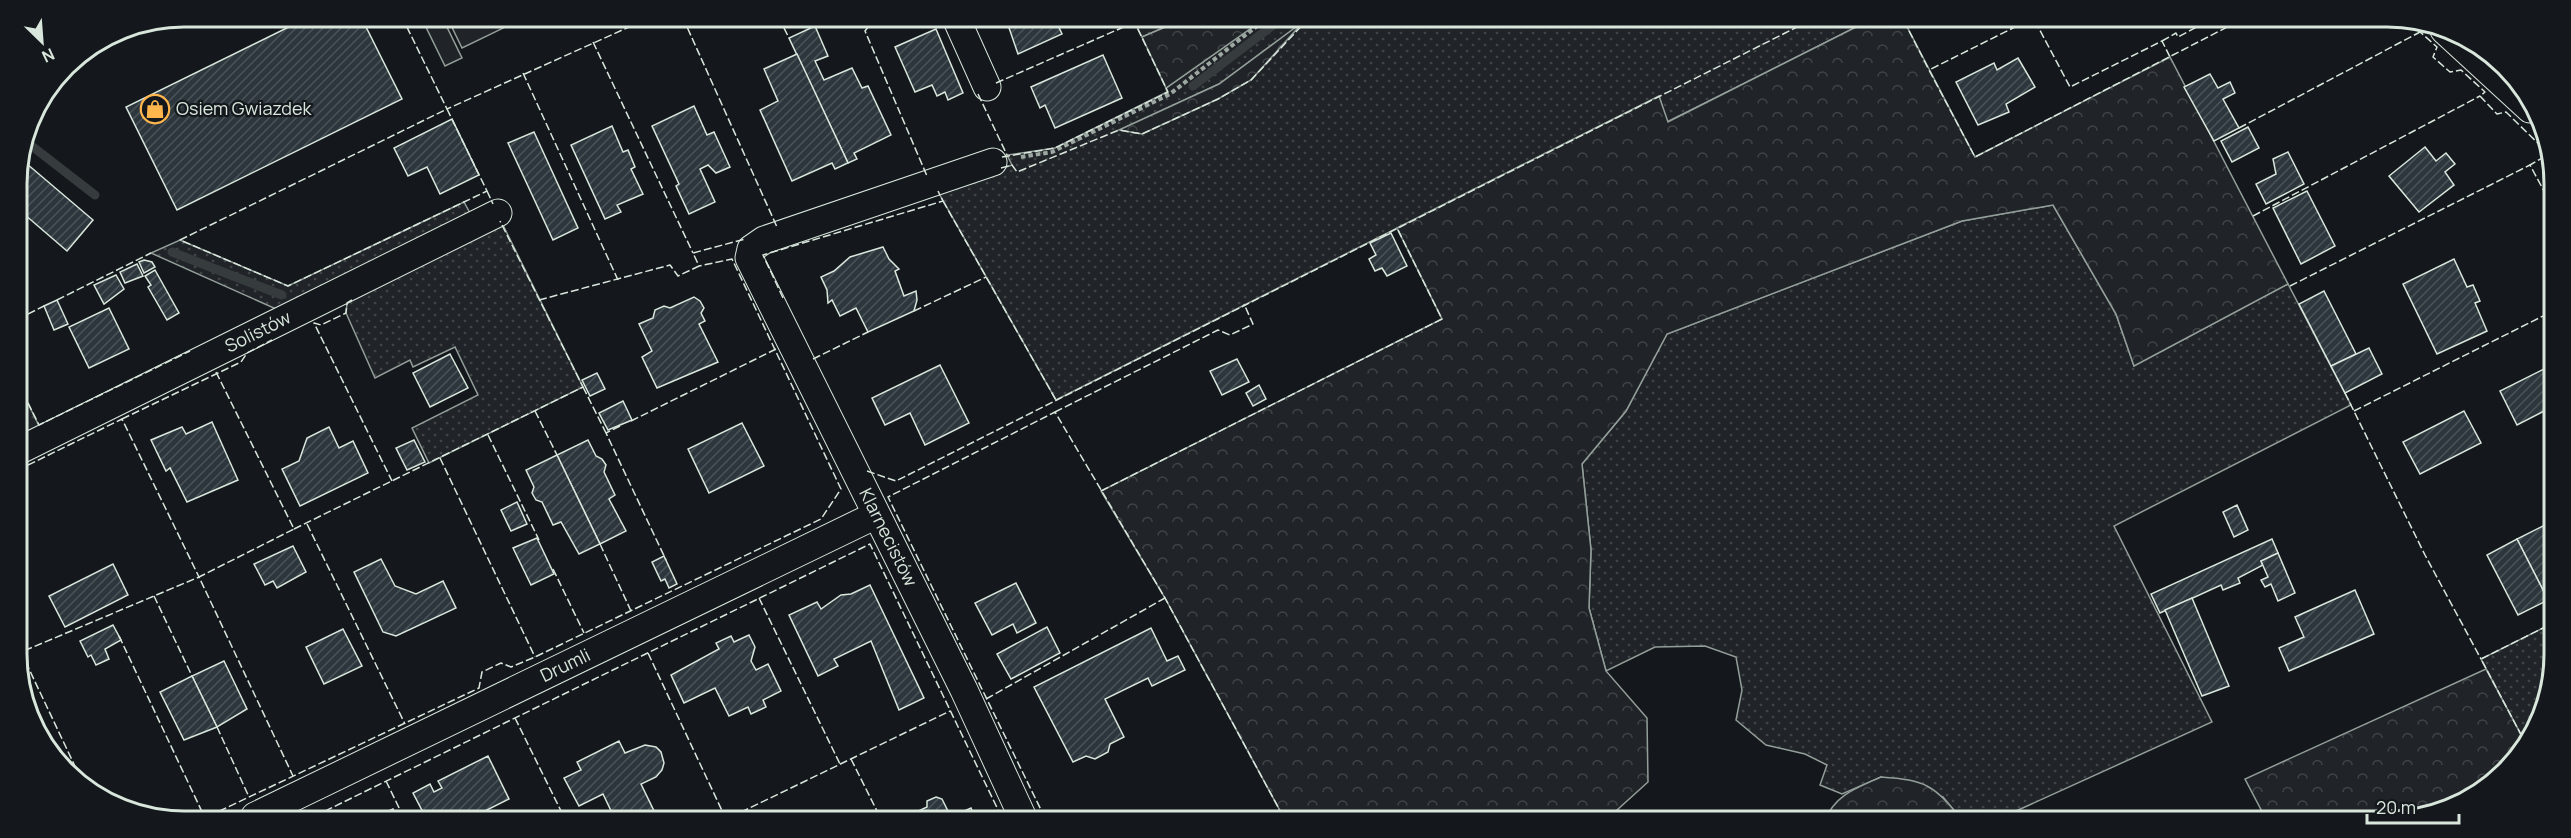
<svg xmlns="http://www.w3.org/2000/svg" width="2571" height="838" font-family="Manrope,sans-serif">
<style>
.grass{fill:url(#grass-dots);stroke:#939e99;stroke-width:1.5;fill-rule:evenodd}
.forest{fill:url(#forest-crowns);stroke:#939e99;stroke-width:1.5}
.garden{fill:#202428;stroke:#939e99;stroke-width:1.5}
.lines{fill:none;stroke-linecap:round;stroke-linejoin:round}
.stream{stroke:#363b3e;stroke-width:9}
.building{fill:url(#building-hatch);stroke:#d8e6dc;stroke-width:1.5}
.street-casing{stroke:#d8e6dc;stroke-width:29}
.path{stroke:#9da8a2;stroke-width:4;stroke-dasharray:4.5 3;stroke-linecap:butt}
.street{stroke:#14181c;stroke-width:27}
.fence{stroke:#d8e6dc;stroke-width:1.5;stroke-dasharray:8 3;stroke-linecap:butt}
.labels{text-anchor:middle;stroke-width:4.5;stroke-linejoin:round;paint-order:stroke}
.poi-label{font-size:18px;fill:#d8e6dc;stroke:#14181c;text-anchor:start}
.street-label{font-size:18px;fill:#d8e6dc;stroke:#14181c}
.rim{fill:none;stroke:#d8e6dc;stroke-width:3}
</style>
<defs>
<pattern id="grass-dots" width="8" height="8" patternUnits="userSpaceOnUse" patternTransform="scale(1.5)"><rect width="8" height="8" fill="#202428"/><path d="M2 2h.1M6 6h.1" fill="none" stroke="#404447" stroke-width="1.8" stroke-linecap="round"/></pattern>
<pattern id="forest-crowns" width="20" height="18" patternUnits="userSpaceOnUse" patternTransform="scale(1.5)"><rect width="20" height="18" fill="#202428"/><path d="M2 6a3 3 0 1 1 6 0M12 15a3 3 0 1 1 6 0" fill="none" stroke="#404447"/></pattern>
<pattern id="building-hatch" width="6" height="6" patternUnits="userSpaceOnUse" patternTransform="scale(1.5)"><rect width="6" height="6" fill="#2c363c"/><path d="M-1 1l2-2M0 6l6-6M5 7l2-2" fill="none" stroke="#4a5358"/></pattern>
</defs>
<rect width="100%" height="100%" fill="#14181c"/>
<g class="grass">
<polygon points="1133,19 1184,19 1142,37"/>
<path d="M 1264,19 L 1868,21 L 1667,122 L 1659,96 L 1056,400 L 937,190 L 1012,165 L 1007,155 L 1055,148 L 1167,92 L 1166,88 ZM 1301,24 L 1251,80 L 1120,130 L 1219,84 Z"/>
<polygon points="464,202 471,215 276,309 151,253 180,240 288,286"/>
<polygon points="2053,205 2116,314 2134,366 2288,284 2351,405 2114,526 2212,722 2016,811 1991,820 1962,820 1943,797 1881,777 1842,794 1820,785 1827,765 1805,754 1766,745 1736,720 1742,690 1736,657 1705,646 1655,647 1606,671 1589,608 1591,550 1582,464 1626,411 1667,334 1962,221"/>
<polygon points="501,221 583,387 429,463 412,428 478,395 455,347 413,367 410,360 375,378 346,313 347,303"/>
<polygon points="18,383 42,432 18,443"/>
<polygon points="2549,625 2549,698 2527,746 2481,659"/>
</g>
<g class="forest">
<polygon points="1184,19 1264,19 1166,88 1142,37"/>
<polygon points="1304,21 1251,80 1218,99 1142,134 1119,130 1219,84"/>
<polygon points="1868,21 1904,21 1975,157 2170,57 2288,284 2134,366 2116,314 2053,205 1962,221 1667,334 1626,411 1582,464 1591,550 1589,608 1606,671 1647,718 1648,782 1607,819 1284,818 1165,598 1101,491 1442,319 1397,228 1659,96 1668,122"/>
<polygon points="2486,669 2527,746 2489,787 2398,821 2267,821 2245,779"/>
<path d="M 1881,777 C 1926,780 1934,785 1962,820 L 1825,820 C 1836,794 1857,788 1881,777 Z"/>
</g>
<g class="garden">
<polygon points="421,17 442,17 462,58 445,66"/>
<polygon points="447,17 526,17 462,48"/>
</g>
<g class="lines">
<g class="stream">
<polyline points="1193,86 1281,19"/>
<polyline points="24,140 95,195"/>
<polyline points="172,252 282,295"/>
</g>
</g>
<g class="building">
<polygon points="309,17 361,17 402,99 177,210 126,107"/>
<polygon points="1006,19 1055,19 1062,34 1018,54"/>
<polygon points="815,26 828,56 815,61 824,80 852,68 862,88 868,86 891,135 854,153 857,159 848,163 789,38"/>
<polygon points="936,29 963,93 948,100 945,92 937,96 932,85 915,92 895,47"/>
<polygon points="797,54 848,163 835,169 832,163 792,181 760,110 778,101 764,69"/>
<polygon points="1103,55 1122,98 1055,128 1045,105 1040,108 1031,87"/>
<polygon points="2018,58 2035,87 2006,104 2009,112 1978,125 1956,82 1994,63 1997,70"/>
<polygon points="2210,74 2218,88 2230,82 2235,93 2223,99 2239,128 2214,141 2184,87"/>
<polygon points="694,106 707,135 714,132 730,167 716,173 708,165 700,169 715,202 689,214 676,186 679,184 652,126"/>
<polygon points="452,119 479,175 440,194 427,167 408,176 394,148"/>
<polygon points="612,126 623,152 628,150 635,167 631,169 643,194 617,205 621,212 605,219 571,145"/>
<polygon points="2248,127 2259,148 2232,162 2221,141"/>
<polygon points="534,132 578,228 553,240 508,143"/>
<polygon points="2425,147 2436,161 2446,153 2455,164 2445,172 2454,185 2419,212 2389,176"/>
<polygon points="2288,152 2304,184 2266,204 2256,184 2276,174 2273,159"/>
<polygon points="20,158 93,220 67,251 17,208 17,173"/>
<polygon points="2307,191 2335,246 2301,264 2273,208"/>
<polygon points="1391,233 1407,266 1387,276 1382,268 1375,271 1369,259 1376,255 1370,243"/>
<polygon points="883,247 889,259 899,269 895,271 904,296 916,291 917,300 914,311 868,332 856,308 840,316 832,300 828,303 827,290 821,277 834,271 850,257"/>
<polygon points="2454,259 2467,287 2473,285 2480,301 2475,303 2487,331 2437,354 2403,284"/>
<polygon points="144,260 152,262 155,267 144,273 139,262"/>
<polygon points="137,264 143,276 125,283 120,272"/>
<polygon points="155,270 179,313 167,320 148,287 151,285 145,276"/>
<polygon points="116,275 124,289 104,304 94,285"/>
<polygon points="2324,291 2356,354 2331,366 2299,304"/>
<polygon points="694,297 700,301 704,308 701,313 705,321 699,324 718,362 657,388 642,357 652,351 639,324 653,318 655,310 664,306 670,308"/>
<polygon points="57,300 68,324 54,330 44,306"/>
<polygon points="109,308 129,349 89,368 69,327"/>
<polygon points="2369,348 2382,374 2345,393 2331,366"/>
<polygon points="450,354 468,388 430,407 413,373"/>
<polygon points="1237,359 1249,382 1222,395 1210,371"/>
<polygon points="940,365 969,423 925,445 910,413 885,425 872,398"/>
<polygon points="2550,366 2550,408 2517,425 2500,391"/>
<polygon points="597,373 605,389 590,396 582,380"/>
<polygon points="1259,385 1266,399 1253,406 1246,393"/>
<polygon points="623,401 632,420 608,430 599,413"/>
<polygon points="2464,411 2481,443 2420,474 2403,442"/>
<polygon points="212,422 238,480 187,502 170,468 166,471 151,440 182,427 186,434"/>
<polygon points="742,423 764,466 709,493 688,449"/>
<polygon points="329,427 339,448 353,441 368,473 300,506 282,469 299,461 307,438"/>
<polygon points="414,440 425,462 407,470 396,448"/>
<polygon points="588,440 596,456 602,459 606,465 604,472 615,495 609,499 626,531 600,544 557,455"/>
<polygon points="557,455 600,544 579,554 561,522 553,525 542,502 536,500 532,493 534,487 526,470"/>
<polygon points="517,502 527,524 511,531 501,510"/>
<polygon points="2237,505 2248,530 2234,537 2223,512"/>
<polygon points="2547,524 2550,528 2548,600 2517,539"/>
<polygon points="537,538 554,574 531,585 513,548"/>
<polygon points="2272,539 2278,553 2261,561 2263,565 2238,578 2240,583 2223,590 2221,585 2160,613 2151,594"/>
<polygon points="2517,539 2548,600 2518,615 2487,555"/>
<polygon points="293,546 306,572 277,588 273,581 265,585 254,564"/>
<polygon points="2278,553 2295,593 2278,601 2271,584 2265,587 2261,580 2268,577 2261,561"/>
<polygon points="664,556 677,584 669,588 665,579 661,581 652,562"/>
<polygon points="381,559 395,586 416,594 443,581 456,608 396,636 383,632 354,572"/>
<polygon points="113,564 128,595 65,627 49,596"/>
<polygon points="1016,583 1036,623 1017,633 1013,624 992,635 975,603"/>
<polygon points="870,585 924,698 899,710 871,641 834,659 838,666 818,676 789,615 817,602 821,609 841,595 851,594"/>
<polygon points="2355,590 2374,634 2289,671 2279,648 2304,637 2295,617"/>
<polygon points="2192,598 2229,686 2202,696 2165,610"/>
<polygon points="113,625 121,640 105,649 109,659 96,665 91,655 88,657 80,641"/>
<polygon points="1047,627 1060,653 1011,679 997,654"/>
<polygon points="1151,628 1167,661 1178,656 1185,670 1152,686 1148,678 1105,699 1124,737 1110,744 1108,752 1095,759 1086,756 1073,762 1034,687"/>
<polygon points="343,629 362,666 324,684 306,647"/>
<polygon points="749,635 755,647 751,661 756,670 768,664 781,691 763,700 766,707 751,714 748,707 729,716 715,688 684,703 671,675 719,649 716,643 731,636 734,642"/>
<polygon points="224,661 247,709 217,727 192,676"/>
<polygon points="192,676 217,727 184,740 160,692"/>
<polygon points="20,680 37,715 34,716 20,687"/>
<polygon points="619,741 625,753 645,745 656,747 661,752 664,763 662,770 656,777 641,784 657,817 614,817 603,794 579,806 564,778 581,770 577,762"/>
<polygon points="488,756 509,799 473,817 425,816 413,793 430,784 434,792 442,788 438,781"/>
<polygon points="936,797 942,799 951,817 971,808 975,818 914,818 912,814 927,807 927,801"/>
<polygon points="393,809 396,816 366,816 375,812 377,816"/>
</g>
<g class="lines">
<g class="street-casing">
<g id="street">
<polyline points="956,18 987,87"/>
<polyline points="2444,30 2530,109"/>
<path id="s1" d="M 993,162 L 764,240 L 751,249 L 749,258 L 964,690 L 1023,818"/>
<path id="s2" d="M 18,451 L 498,213"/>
<path id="s3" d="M 255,816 L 876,515"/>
</g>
</g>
<polyline class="path" points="1021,157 1052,152 1170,94 1266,19"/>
<use href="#street" class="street"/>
<g class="fence">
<polyline points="402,17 447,109 649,18"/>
<polyline points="683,18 777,227"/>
<polyline points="779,18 789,38"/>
<polyline points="875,18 865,31 927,176"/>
<polyline points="1904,21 1929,70"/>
<polyline points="2027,21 1929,70 1975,157 2237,22"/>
<polyline points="2035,21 2070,87 2162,41 2170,57"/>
<polyline points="2409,22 2437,47 2433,57 2450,72 2461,70 2485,92 2480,96 2497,114 2506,112 2549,154 2530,165 2545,193 2551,190"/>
<polyline points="2162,41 2176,33 2178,37 2206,22"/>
<polyline points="593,42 693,253"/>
<polyline points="523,73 618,280"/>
<polyline points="996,83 1135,22"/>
<polyline points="978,94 1007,155"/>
<polygon points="447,109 487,191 464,202 288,286 180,240"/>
<polyline points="2239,128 2420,32"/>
<polyline points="1002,157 1055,148 1168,92 1133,19"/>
<polyline points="1001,168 1012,165 1017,172 1119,130 1142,134 1218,99 1251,80 1308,19"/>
<polyline points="487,191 493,204"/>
<polyline points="943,201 1056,400"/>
<polyline points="2253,216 2480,96"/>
<polyline points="2290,286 2530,165"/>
<polyline points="783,298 763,255 943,201 938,191"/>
<polyline points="57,300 151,253"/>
<polyline points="352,300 347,303 346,313 321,325 314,323 392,481"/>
<polyline points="539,300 670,265 678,276 699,266 693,253 745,239"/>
<polyline points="914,311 986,277"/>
<polyline points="18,319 44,306"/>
<polyline points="813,359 868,332"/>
<polyline points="216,372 294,529 199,577 293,776"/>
<polyline points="18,383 39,425 190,351"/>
<polyline points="583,387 606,433"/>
<polyline points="2345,393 2425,555 2481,659"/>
<polyline points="535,411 557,455"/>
<polyline points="2354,411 2551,312"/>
<polyline points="1055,412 1218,330 1230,335 1253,324 1244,304"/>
<polyline points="122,419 241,362 247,353 272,340"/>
<polyline points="631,421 776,349"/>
<polyline points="620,426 606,433 666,560"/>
<polyline points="488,435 539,540"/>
<polyline points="440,458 535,657"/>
<polyline points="18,470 122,419 199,577 19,653"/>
<polyline points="867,471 896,481 1809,21"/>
<polyline points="1101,491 1442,319 1397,228"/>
<polyline points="307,524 405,724"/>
<polyline points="294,529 583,387 500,221"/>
<polyline points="600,544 631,611"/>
<polyline points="553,569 584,633"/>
<polyline points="154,596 192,676"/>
<polyline points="759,598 840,764"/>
<polyline points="119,636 204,816"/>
<polyline points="21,652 81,779"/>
<polyline points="648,653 725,817"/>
<polyline points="986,699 1165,598"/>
<polyline points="515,718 564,817"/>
<polyline points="217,727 249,797"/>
<polyline points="2527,746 2481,659 2549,625"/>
<polyline points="851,759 880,817"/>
<polyline points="386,781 403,816"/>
<polyline points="209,816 479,688 482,672 501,663 511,667 535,657 821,519 841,489 732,259 699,266"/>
<polyline points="315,816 870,544 1002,818"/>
<polyline points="731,817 950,711"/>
<polyline points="1045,818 888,497 1055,412 1165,598 1284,818"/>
</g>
</g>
<defs>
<g id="shop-ring" transform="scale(1.5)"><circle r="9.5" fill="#14181c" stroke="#ffb74d" stroke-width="1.5"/><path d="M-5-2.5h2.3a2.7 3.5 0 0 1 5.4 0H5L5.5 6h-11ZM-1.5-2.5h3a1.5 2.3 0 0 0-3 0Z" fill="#ffb74d"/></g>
</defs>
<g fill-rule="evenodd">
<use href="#shop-ring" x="155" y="109"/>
</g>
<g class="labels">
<g class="poi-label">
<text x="176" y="115">Osiem Gwiazdek</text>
</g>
<g class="street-label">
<text dy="6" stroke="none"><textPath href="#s2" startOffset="268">Solistów</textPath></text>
<text dy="6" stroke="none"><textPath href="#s1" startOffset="579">Klarnecistów</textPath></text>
<text dy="6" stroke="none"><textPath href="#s3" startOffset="345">Drumli</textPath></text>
</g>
</g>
<path d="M0 0H2571V838H0ZM184 27H2387A157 157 0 0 1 2544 184V654A157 157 0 0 1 2387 811H184A157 157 0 0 1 27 654V184A157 157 0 0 1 184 27Z" fill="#14181c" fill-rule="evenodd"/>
<path class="rim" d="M184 27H2387A157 157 0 0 1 2544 184V654A157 157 0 0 1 2387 811H184A157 157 0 0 1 27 654V184A157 157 0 0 1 184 27Z"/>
<g transform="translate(42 42) rotate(155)" stroke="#14181c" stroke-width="4.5" paint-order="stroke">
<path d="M0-4.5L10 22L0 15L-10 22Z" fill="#d8e6dc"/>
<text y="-9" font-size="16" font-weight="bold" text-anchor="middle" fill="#d8e6dc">N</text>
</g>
<path d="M2367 814v9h92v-9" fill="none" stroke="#d8e6dc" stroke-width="3"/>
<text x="2376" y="814" font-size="18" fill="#d8e6dc" stroke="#14181c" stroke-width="4.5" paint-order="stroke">20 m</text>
</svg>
